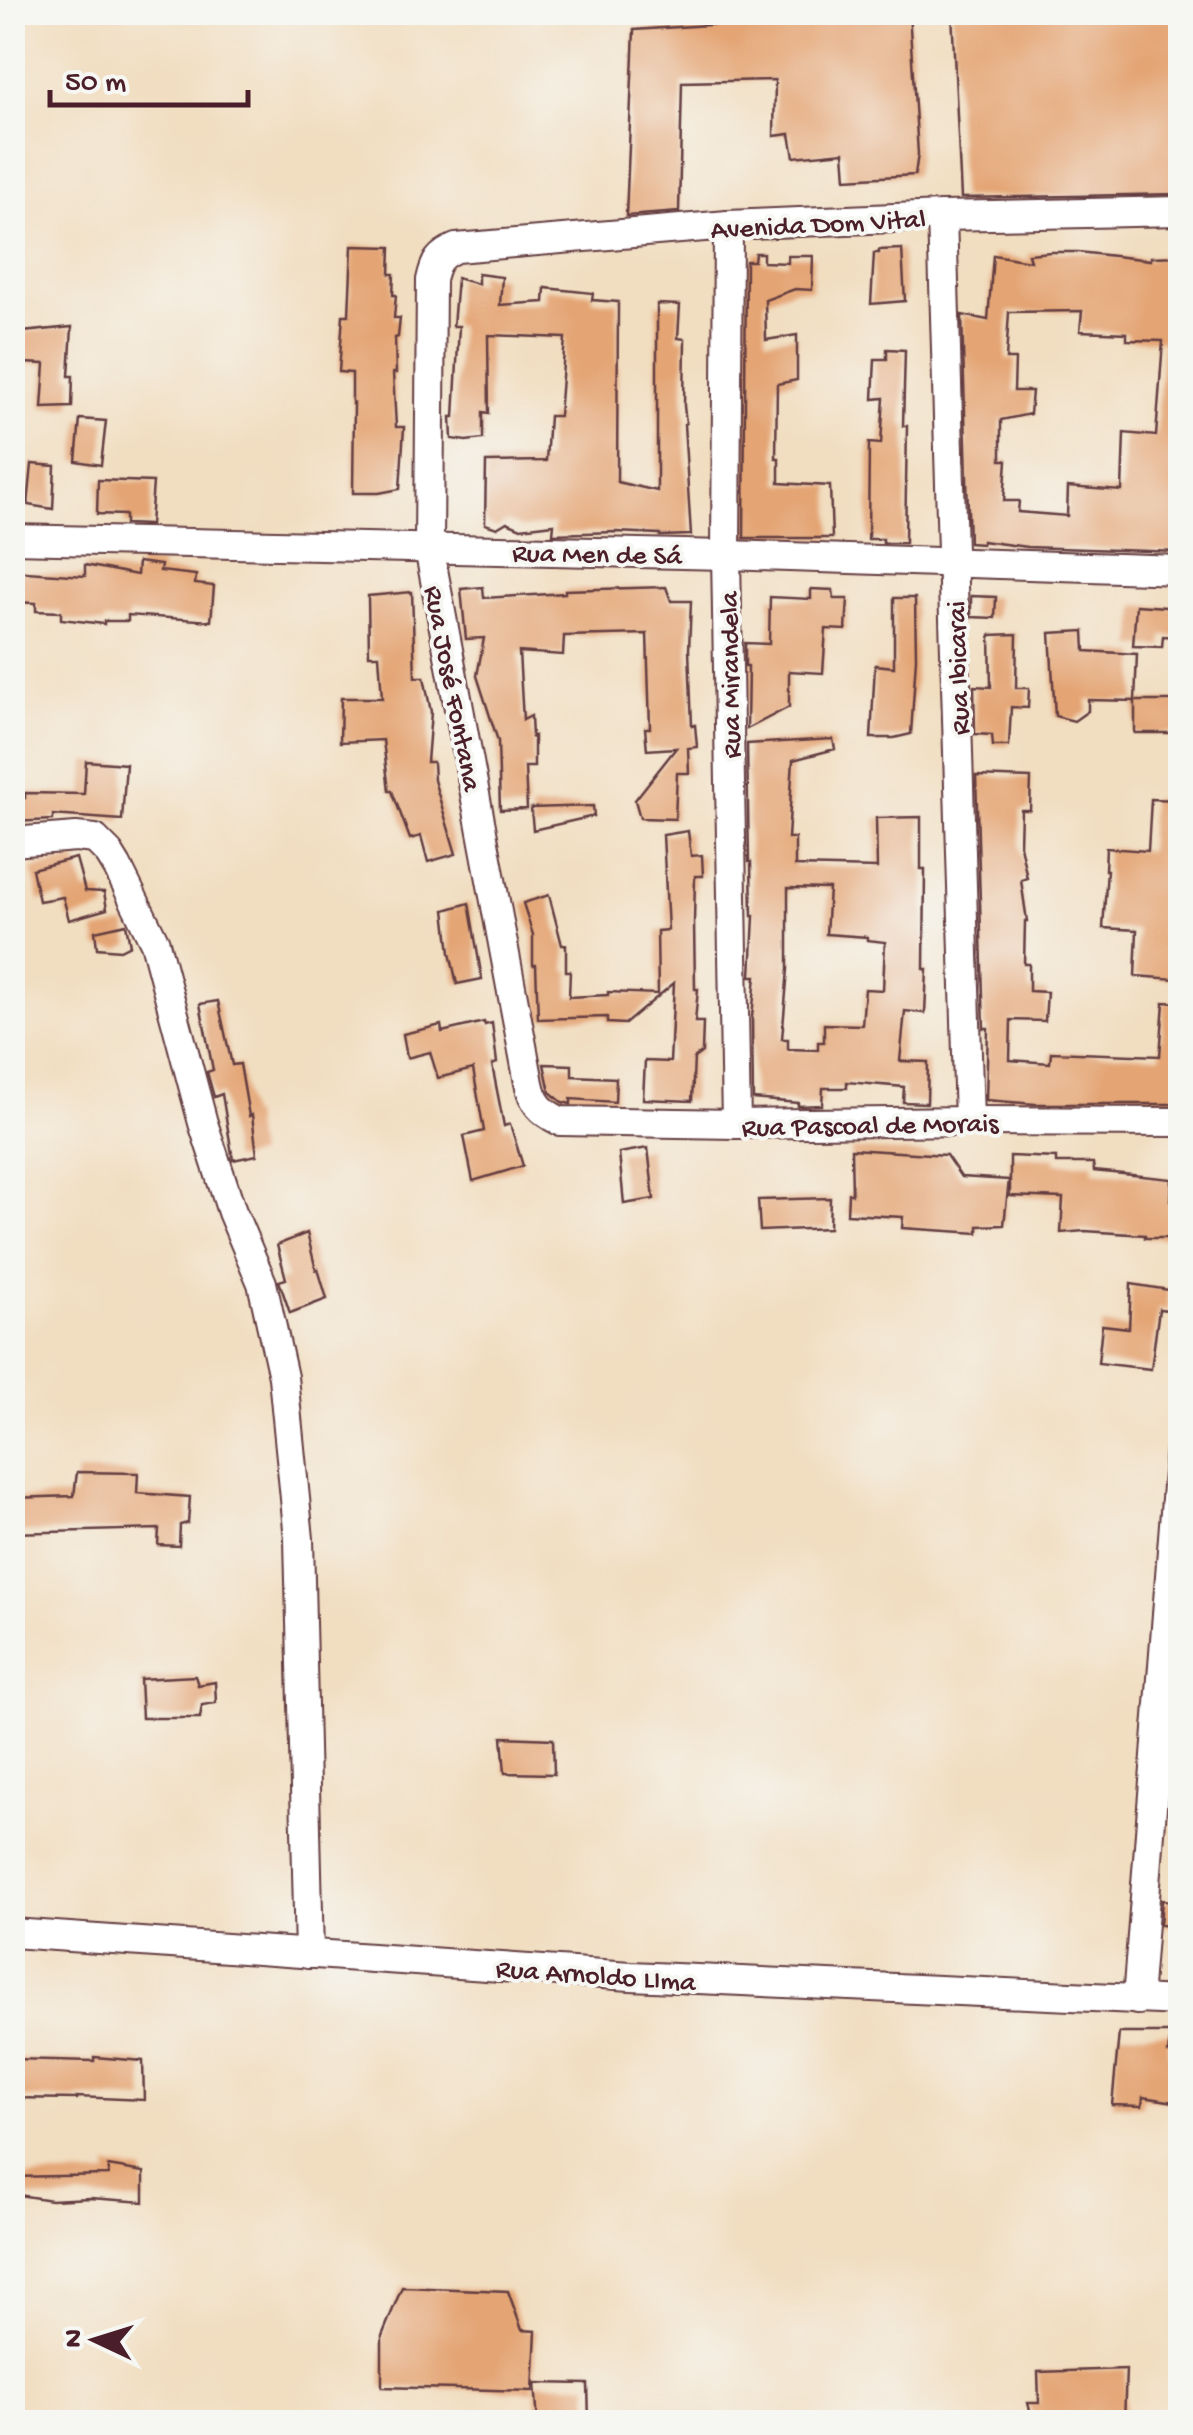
<svg xmlns="http://www.w3.org/2000/svg" width="1193" height="2435" font-family="'Gochi Hand',sans-serif">
<style>
.building{fill:#e4a473;fill-rule:evenodd}
.lines{fill:none;stroke-linecap:round;stroke-linejoin:round}
.minor-casing{stroke:#633c41;stroke-width:32}
.minor{stroke:#fff;stroke-width:28}
.labels{text-anchor:middle;stroke-width:8;stroke-linejoin:round;paint-order:stroke}
.street-label{font-size:28px;fill:#4a1f2b;stroke:#f6f6f2}
</style>
<rect width="100%" height="100%" fill="#f6f6f2"/>
<filter id="ink" filterUnits="userSpaceOnUse"><feTurbulence type="fractalNoise" baseFrequency=".01" numOctaves="2"/><feDisplacementMap in="SourceGraphic" scale="20" xChannelSelector="R" yChannelSelector="G"/><feConvolveMatrix kernelMatrix="1 2 1 2 8 2 1 2 1" color-interpolation-filters="sRGB"/></filter>
<filter id="wash" filterUnits="userSpaceOnUse"><feTurbulence type="fractalNoise" baseFrequency=".0048" numOctaves="4" result="noise"/><feDisplacementMap in="SourceGraphic" scale="40" xChannelSelector="R" yChannelSelector="G"/><feGaussianBlur stdDeviation="2.25" result="paint"/><feColorMatrix in="noise" values="0 0 0 0 0 0 0 0 0 0 0 0 0 0 0 0 0 1.4 0 .05"/><feComposite in="paint" operator="in"/></filter>
<g filter="url(#wash)">
<rect width="100%" height="100%" fill="#f1ddbf"/>
<g id="blocks">
<g class="building">
<polygon points="737,12 909,12 918,154 915,175 846,179 844,152 794,157 790,134 774,136 775,80 682,82 679,212 626,216 634,30 737,23"/>
<polygon points="952,12 1180,12 1180,194 961,198"/>
<polygon points="352,246 391,247 390,274 394,274 393,295 396,295 394,318 400,318 398,337 395,338 396,373 393,373 396,427 404,427 400,489 379,493 353,493 354,403 352,404 352,373 339,372 343,315 349,315"/>
<polygon points="902,249 905,301 871,304 874,253 879,253 879,250"/>
<path d="M 1051,252 L 1078,252 L 1151,260 L 1151,257 L 1180,256 L 1180,552 L 1027,547 L 982,541 L 982,544 L 969,543 L 962,315 L 988,320 L 993,255 L 1030,261 L 1028,254 ZM 1082,311 L 1080,331 L 1127,333 L 1127,340 L 1163,341 L 1156,436 L 1124,433 L 1122,491 L 1068,487 L 1067,516 L 1018,512 L 1019,501 L 1004,501 L 1007,460 L 1001,460 L 1001,420 L 1030,414 L 1032,391 L 1014,391 L 1015,359 L 1006,359 L 1009,312 Z"/>
<polygon points="755,253 763,253 763,262 788,263 788,256 813,256 812,290 795,289 765,300 766,340 797,335 797,380 777,384 776,458 779,458 779,483 830,486 832,538 744,538 746,261 754,261"/>
<polygon points="478,274 502,277 500,305 544,302 545,288 593,293 592,300 618,302 617,482 657,491 657,304 680,305 678,338 685,339 684,406 686,423 684,424 691,535 660,536 660,534 616,532 553,534 554,524 521,528 507,522 497,528 485,524 486,462 546,461 549,416 559,416 565,338 488,335 489,413 483,412 483,439 466,441 452,439 451,417 454,417 459,326 453,326 457,278 478,284"/>
<polygon points="72,327 69,376 73,376 72,407 42,408 45,364 23,363 23,332"/>
<polygon points="887,349 905,350 903,426 907,426 905,543 883,543 883,539 868,539 869,443 881,444 884,398 873,399 875,359 887,359"/>
<polygon points="80,419 106,421 101,465 76,461"/>
<polygon points="32,464 55,466 53,509 28,505"/>
<polygon points="98,480 153,482 150,525 125,524 125,515 97,514"/>
<polygon points="138,562 161,565 160,571 196,575 195,584 214,586 211,621 128,615 128,621 104,621 104,624 61,619 61,612 36,611 36,603 12,602 12,571 85,576 85,565 137,575"/>
<polygon points="483,587 484,598 565,593 565,590 666,587 671,601 691,601 689,650 692,726 695,725 697,747 688,748 689,773 677,773 675,819 640,818 635,800 676,748 647,750 645,728 650,728 647,634 564,636 563,655 519,652 523,720 531,716 532,737 534,736 534,767 525,767 527,809 500,810 498,741 477,676 484,638 466,639 461,589"/>
<polygon points="811,589 833,590 834,599 848,599 846,630 826,629 823,673 789,671 789,707 747,729 748,666 745,666 745,643 769,644 770,597 811,599"/>
<polygon points="412,592 415,677 424,677 431,712 427,762 433,762 434,780 456,854 428,862 421,836 410,839 392,791 389,791 383,740 340,742 341,698 382,698 379,655 369,655 368,596"/>
<polygon points="971,596 996,597 995,618 971,617"/>
<polygon points="894,598 915,598 916,658 911,734 894,738 871,738 875,665 894,667"/>
<polygon points="1136,605 1180,608 1180,637 1163,636 1162,647 1133,646"/>
<polygon points="1084,631 1085,651 1137,654 1135,701 1180,701 1180,733 1135,733 1135,701 1088,700 1088,711 1074,721 1055,716 1050,633"/>
<polygon points="1017,634 1016,688 1029,688 1028,708 1011,707 1009,746 993,746 992,735 975,734 974,686 991,687 990,635"/>
<path d="M 833,739 L 835,749 L 793,760 L 788,838 L 795,838 L 795,866 L 877,868 L 876,818 L 921,817 L 921,869 L 925,869 L 924,969 L 927,969 L 925,1013 L 905,1011 L 900,1061 L 928,1062 L 927,1103 L 903,1102 L 904,1087 L 847,1082 L 847,1088 L 823,1088 L 822,1105 L 798,1106 L 798,1103 L 753,1099 L 752,1017 L 756,976 L 751,976 L 754,916 L 752,916 L 751,862 L 749,862 L 747,744 ZM 788,888 L 829,889 L 826,934 L 867,937 L 867,940 L 885,942 L 883,990 L 865,989 L 862,1025 L 824,1024 L 824,1042 L 818,1042 L 818,1050 L 788,1049 L 788,1039 L 782,1039 L 788,969 Z"/>
<polygon points="86,761 126,764 122,820 53,815 53,820 12,822 12,798 25,798 25,793 84,794"/>
<polygon points="976,776 1031,778 1030,810 1021,810 1020,845 1027,878 1021,880 1027,921 1025,921 1024,964 1029,964 1029,991 1047,992 1045,1021 1011,1020 1010,1060 1050,1063 1051,1052 1160,1056 1164,1002 1180,1003 1179,1104 1035,1104 986,1100 988,1028 984,1028"/>
<polygon points="1151,799 1180,800 1180,933 1179,933 1176,979 1135,976 1137,930 1103,928 1107,870 1105,870 1106,848 1148,851"/>
<polygon points="593,806 594,816 533,830 531,808"/>
<polygon points="688,831 691,856 702,855 703,876 695,876 694,922 695,989 698,989 695,1022 703,1022 702,1052 694,1058 692,1101 643,1099 645,1061 670,1062 674,983 625,1024 607,1023 607,1017 538,1019 536,965 533,965 533,935 523,903 549,895 562,945 566,945 566,971 570,971 569,997 608,995 608,992 658,994 657,931 668,930 663,835"/>
<polygon points="76,858 85,891 104,892 107,909 69,920 63,897 39,901 32,869"/>
<polygon points="469,903 482,979 457,984 450,953 445,910"/>
<polygon points="126,924 130,945 120,950 97,948 95,931"/>
<polygon points="218,1001 232,1065 240,1064 249,1116 252,1115 257,1155 233,1160 222,1094 214,1097 207,1072 213,1070 200,1004"/>
<polygon points="484,1022 485,1025 492,1023 497,1063 492,1065 504,1126 510,1124 523,1166 473,1181 464,1136 484,1131 473,1069 438,1078 430,1052 407,1058 403,1034 441,1025 442,1032"/>
<polygon points="544,1064 572,1065 572,1076 616,1078 615,1102 571,1099 571,1104 562,1102 550,1092"/>
<polygon points="648,1148 654,1199 624,1204 619,1153"/>
<polygon points="851,1149 946,1155 961,1177 1009,1180 1004,1225 978,1226 978,1233 902,1228 903,1217 847,1214 848,1193 852,1194"/>
<polygon points="1010,1156 1056,1158 1056,1163 1093,1163 1094,1171 1172,1179 1171,1202 1174,1202 1170,1238 1145,1238 1145,1235 1085,1231 1061,1233 1063,1198 1010,1196"/>
<polygon points="830,1198 829,1228 760,1231 758,1200"/>
<polygon points="307,1233 316,1270 318,1269 327,1299 290,1313 279,1281 286,1279 277,1245"/>
<polygon points="1131,1284 1169,1290 1168,1310 1159,1309 1151,1369 1098,1363 1102,1325 1129,1328"/>
<polygon points="77,1472 138,1473 137,1493 190,1497 188,1523 180,1525 179,1546 158,1545 159,1529 12,1533 12,1498 74,1496"/>
<polygon points="195,1676 198,1685 215,1682 216,1703 202,1705 200,1718 142,1718 140,1679"/>
<polygon points="502,1737 553,1739 554,1774 505,1773"/>
<polygon points="1162,1900 1180,1902 1180,1927 1160,1925"/>
<polygon points="1119,2033 1171,2033 1168,2053 1180,2054 1180,2103 1143,2097 1142,2106 1112,2105"/>
<polygon points="94,2057 143,2061 144,2100 77,2097 77,2099 12,2098 12,2059 94,2061"/>
<polygon points="108,2166 144,2172 144,2202 90,2198 51,2200 12,2194 12,2177 108,2175"/>
<polygon points="402,2287 508,2291 522,2330 536,2331 533,2391 382,2387 382,2336"/>
<polygon points="1126,2369 1124,2422 1033,2422 1028,2403 1039,2403 1038,2372"/>
<polygon points="535,2383 588,2384 589,2422 538,2422"/>
</g>
</g>
</g>
<g filter="url(#ink)">
<use href="#blocks" fill-opacity="0" stroke="#633c41" stroke-width="2.5"/>
<g class="lines">
<g class="minor-casing">
<g id="minor">
<path d="M 1180,211 L 942,216 L 728,225 L 456,248 C 439,255 435,262 431,280 L 429,548 L 529,1083 C 533,1103 541,1112 560,1121 L 736,1124 L 969,1121 L 1180,1122"/>
<polyline points="942,216 969,1121"/>
<polyline points="728,225 726,555 736,1124"/>
<polyline points="12,539 726,555 1180,570"/>
<polyline points="12,842 76,837 95,839 109,853 117,866 155,943 203,1123 232,1212 262,1283 283,1377 299,1539 309,1954"/>
<polyline points="12,1933 631,1976 1180,2001"/>
<polyline points="1137,2000 1180,1447"/>
</g>
</g>
<use href="#minor" class="minor"/>
</g>
</g>
<g class="labels">
<g class="street-label">
<text transform="translate(818 222) rotate(-3)" y="10">Avenida Dom Vital</text>
<text transform="translate(597 552) rotate(1)" y="10">Rua Men de Sá</text>
<text transform="translate(956 668) rotate(-92)" y="10">Rua Ibicarai</text>
<text transform="translate(728 675) rotate(-91)" y="10">Rua Mirandela</text>
<text transform="translate(455 688) rotate(79)" y="10">Rua José Fontana</text>
<text transform="translate(870 1123) rotate(-1)" y="10">Rua Pascoal de Morais</text>
<text transform="translate(596 1973) rotate(4)" y="10">Rua Arnoldo LIma</text>
</g>
</g>
<rect width="1193" height="2435" fill="none" stroke="#f6f6f2" stroke-width="50"/>
<g transform="translate(95 2340) rotate(274)" stroke="#f6f6f2" stroke-width="8" paint-order="stroke">
<path d="M0-8L18 38L0 25L-18 38Z" fill="#4a1f2b"/>
<text y="-15" font-size="28" font-weight="bold" text-anchor="middle" fill="#4a1f2b">N</text>
</g>
<path d="M50 90v15h198v-15" fill="none" stroke="#4a1f2b" stroke-width="5"/>
<text x="65" y="90" font-size="30" fill="#4a1f2b" stroke="#f6f6f2" stroke-width="8" paint-order="stroke">50 m</text>
</svg>
